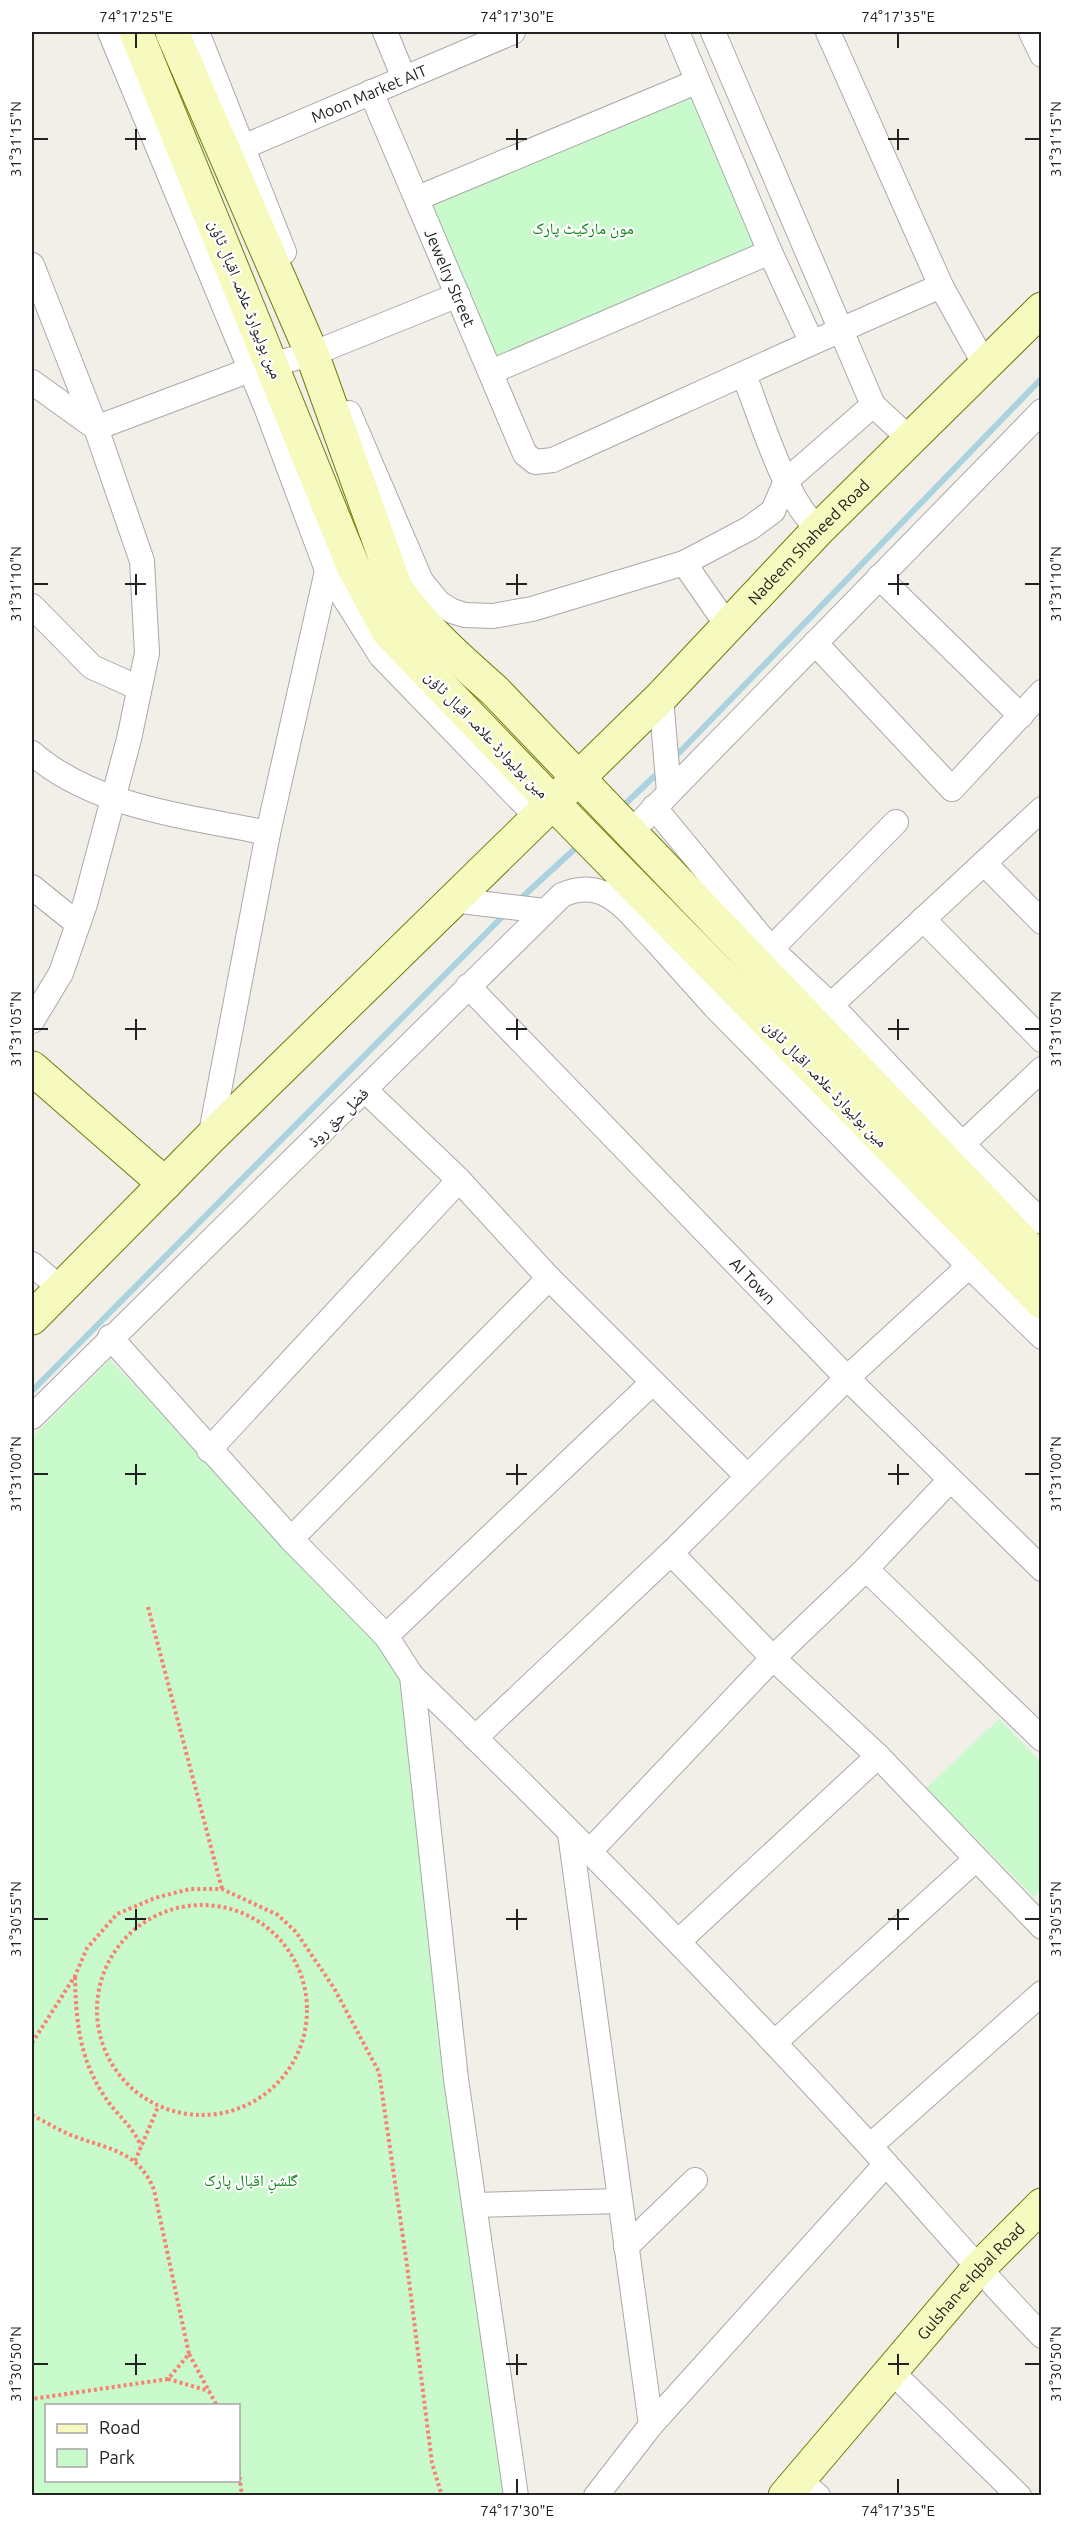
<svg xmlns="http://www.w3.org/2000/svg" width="1073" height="2527" font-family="Ubuntu,'Noto Naskh Arabic',sans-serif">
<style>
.park{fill:#c8facc;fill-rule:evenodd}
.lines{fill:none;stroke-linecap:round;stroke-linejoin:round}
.stream{stroke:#aad3df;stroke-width:6}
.street-casing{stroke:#a9a9a9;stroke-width:26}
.secondary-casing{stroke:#707d05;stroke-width:35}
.path{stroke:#fa8072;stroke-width:4;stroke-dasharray:3 3;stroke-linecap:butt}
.street{stroke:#fff;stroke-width:24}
.secondary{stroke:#f7fabf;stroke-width:33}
.ticks{fill:none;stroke:#222;stroke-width:2}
.labels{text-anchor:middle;stroke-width:4.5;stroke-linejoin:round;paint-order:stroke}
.street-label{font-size:16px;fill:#222;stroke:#fff}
.park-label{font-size:16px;fill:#0c8416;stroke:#fff}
.neatline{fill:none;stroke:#222;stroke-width:2}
.ticks-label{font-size:15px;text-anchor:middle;fill:#222}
</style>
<rect width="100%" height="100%" fill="#f2efe9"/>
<g class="park">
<polygon points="690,89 758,248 493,358 426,200"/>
<path d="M 110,1360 L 412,1676 L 515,2495 L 32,2496 L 32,1437 ZM 46,2406 L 238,2406 L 238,2480 L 46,2480 Z"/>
<polygon points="999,1719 1041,1762 1041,1889 1034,1897 926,1788"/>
</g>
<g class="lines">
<g class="stream">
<polyline points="673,759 1042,378"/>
<polyline points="621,808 661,770"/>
<polyline points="518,901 579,845"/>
<polyline points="32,1391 507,912"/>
</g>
<g class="street-casing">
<g id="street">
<polyline points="110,32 266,407 327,570 381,656 537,817"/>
<polyline points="197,32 284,252"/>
<polyline points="385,32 404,78"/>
<polyline points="677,32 770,252 811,341"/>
<polyline points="713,32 873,405 910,439"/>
<polyline points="828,32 941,286 985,365"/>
<polyline points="1031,32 1042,55"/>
<path id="s1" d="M 371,92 L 525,454 L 535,462 L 553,460 C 682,402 811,342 941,286"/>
<path id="s2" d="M 229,153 L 513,32"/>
<polyline points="418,198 696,82"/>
<polyline points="32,265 96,428 142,561 147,653 129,739 85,904 61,973 32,1021"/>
<polyline points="491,372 770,252"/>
<path d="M 744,375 C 760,415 786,504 819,529"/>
<polyline points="32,382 96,428 250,370 312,354 458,295"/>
<polyline points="349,413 421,581 439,603 452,611 465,615 493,616 532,609 684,563 750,528 773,511 786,481 873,405"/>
<polyline points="684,563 727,625"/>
<polyline points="879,577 1021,716"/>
<polyline points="32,606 92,667 139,688"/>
<polyline points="815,643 952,789 1042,692"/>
<polyline points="661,697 669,792"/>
<path d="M 32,753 C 95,808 188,816 268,833"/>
<polyline points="654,807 771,949 831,1005 962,1144 1042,1222"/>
<polyline points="630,833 1042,411"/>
<polyline points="984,863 1042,922"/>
<polyline points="32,887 78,924"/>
<polyline points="452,900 545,911"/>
<polyline points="923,919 1042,1040"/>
<polyline points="771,949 896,822"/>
<path id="s3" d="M 468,986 L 847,1378 L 1042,1569"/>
<polyline points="831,1005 1042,809"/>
<polyline points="365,1090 459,1180 549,1278 747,1476"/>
<polyline points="210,1138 268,833 329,562"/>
<polyline points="952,1154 1042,1069"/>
<polyline points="32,1264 61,1289"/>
<polyline points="969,1266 1042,1337"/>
<path d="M 110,1337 L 291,1539 L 386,1636 L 412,1676 C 569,1828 722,1984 869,2145 C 927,2209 982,2274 1042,2336"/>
<path d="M 32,1417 L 562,895 C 606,875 628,913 655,940"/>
<polyline points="209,1450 459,1180"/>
<polyline points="291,1539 549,1278"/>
<polyline points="671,1553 773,1658 878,1756 1042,1927"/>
<polyline points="866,1569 1042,1739"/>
<polyline points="386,1636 652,1383"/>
<polyline points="412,1676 456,2079 516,2496"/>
<polyline points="475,1738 671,1553 847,1378 969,1266 715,1007 655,940 673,923"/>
<polyline points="570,1833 651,2425"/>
<polyline points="590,1851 773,1658 866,1569 950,1480"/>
<polyline points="679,1941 878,1756"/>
<polyline points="774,2043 976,1859"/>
<polyline points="870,2146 1042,1993"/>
<polyline points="475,2205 620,2201"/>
<polyline points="626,2247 695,2180"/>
<polyline points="892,2372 1019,2496"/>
<polyline points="799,2480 818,2496"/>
<polyline points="596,2496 651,2425 886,2164"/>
</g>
</g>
<g class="secondary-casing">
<g id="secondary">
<polyline points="136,32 353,566 388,631 553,803 1042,1302"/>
<path d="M 172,32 L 312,354 L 396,588 C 423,628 459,659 495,691 L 1042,1262"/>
<polyline points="32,1068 165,1184"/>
<path id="s4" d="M 32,1318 L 210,1138 L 661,697 L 819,529 L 1042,309"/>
<path id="s5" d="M 785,2496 L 977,2270 L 1042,2205"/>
</g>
</g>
<g class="path">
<polyline points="148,1607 222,1889"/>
<circle cx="202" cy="2010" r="105"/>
<path d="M 75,1977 C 76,2020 79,2057 103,2094 C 115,2114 131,2123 141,2146"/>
<polyline points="32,2043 75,1976 87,1948 117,1914 155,1898 190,1889 222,1889 278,1915 296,1932 334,1988 379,2072 407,2265 432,2463 442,2496"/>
<path d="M 32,2115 C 45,2122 59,2130 73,2136 C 108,2149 139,2151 154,2190 L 189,2354 L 168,2379 L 32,2399"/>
<polyline points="135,2161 158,2107"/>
<polyline points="189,2354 217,2406"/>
<polyline points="168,2379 209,2391"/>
<polyline points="238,2465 242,2496"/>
</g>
<use href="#street" class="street"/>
<use href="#secondary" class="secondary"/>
</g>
<path class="ticks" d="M 136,33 L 136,48M 517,33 L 517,48M 898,33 L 898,48M 136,129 L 136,150M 517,129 L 517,150M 898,129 L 898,150M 33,139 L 48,139M 125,139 L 146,139M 506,139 L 527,139M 888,139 L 909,139M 1025,139 L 1040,139M 136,574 L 136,595M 517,574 L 517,595M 898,574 L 898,595M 33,584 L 48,584M 125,584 L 146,584M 506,584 L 527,584M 888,584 L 909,584M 1025,584 L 1040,584M 136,1019 L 136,1040M 517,1019 L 517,1040M 898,1019 L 898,1040M 33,1029 L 48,1029M 125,1029 L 146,1029M 506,1029 L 527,1029M 888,1029 L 909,1029M 1025,1029 L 1040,1029M 136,1464 L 136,1485M 517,1464 L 517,1485M 898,1464 L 898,1485M 33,1474 L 48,1474M 125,1474 L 146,1474M 506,1474 L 527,1474M 888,1474 L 909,1474M 1025,1474 L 1040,1474M 136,1909 L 136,1930M 517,1909 L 517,1930M 898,1909 L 898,1930M 33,1919 L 48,1919M 125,1919 L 146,1919M 506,1919 L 527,1919M 888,1919 L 909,1919M 1025,1919 L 1040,1919M 136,2354 L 136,2375M 517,2354 L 517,2375M 898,2354 L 898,2375M 33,2364 L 48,2364M 125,2364 L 146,2364M 506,2364 L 527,2364M 888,2364 L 909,2364M 1025,2364 L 1040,2364M 517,2479 L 517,2494M 898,2479 L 898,2494"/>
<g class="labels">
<g class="street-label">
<text dy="6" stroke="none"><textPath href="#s2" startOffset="152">Moon Market AIT</textPath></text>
<text dy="6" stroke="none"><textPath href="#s1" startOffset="202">Jewelry Street</textPath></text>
<text transform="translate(246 299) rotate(68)" y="6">مین بولیوارڈ علامہ اقبال ٹاؤن</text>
<text dy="6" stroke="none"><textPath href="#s4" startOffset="1098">Nadeem Shaheed Road</textPath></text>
<text transform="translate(487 734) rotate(46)" y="6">مین بولیوارڈ علامہ اقبال ٹاؤن</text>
<text transform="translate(826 1083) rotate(46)" y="6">مین بولیوارڈ علامہ اقبال ٹاؤن</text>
<text transform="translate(338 1117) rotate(-44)" y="6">فضل حق روڈ</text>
<text dy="6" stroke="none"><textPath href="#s3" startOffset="410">AI Town</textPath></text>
<text dy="6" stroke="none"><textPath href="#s5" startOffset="284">Gulshan-e-Iqbal Road</textPath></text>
</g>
<g class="park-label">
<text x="583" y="234">مون مارکیٹ پارک</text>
<text x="251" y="2186">گلشنِ اقبال پارک</text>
</g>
</g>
<rect width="1073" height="2527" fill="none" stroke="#ffffff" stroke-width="66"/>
<rect x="45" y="2404" width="195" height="78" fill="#ffffff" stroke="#a7a7a7" stroke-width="1.5"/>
<rect x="57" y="2424" width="30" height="9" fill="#f7fabf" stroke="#a7a7a7" stroke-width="1.5"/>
<text x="99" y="2434" font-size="18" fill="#222222">Road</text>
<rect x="57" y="2449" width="30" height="18" fill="#c8facc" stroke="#a7a7a7" stroke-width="1.5"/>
<text x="99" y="2464" font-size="18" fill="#222222">Park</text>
<rect x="33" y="33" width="1007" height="2461" class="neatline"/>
<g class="ticks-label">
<text x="136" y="22">74°17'25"E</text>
<text x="517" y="22">74°17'30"E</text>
<text x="898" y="22">74°17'35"E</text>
<text transform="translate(16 139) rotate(-90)" y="5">31°31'15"N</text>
<text transform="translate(1056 139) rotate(-90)" y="5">31°31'15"N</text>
<text transform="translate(16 584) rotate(-90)" y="5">31°31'10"N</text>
<text transform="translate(1056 584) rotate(-90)" y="5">31°31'10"N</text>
<text transform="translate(16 1029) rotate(-90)" y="5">31°31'05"N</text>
<text transform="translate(1056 1029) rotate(-90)" y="5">31°31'05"N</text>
<text transform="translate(16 1474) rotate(-90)" y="5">31°31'00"N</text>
<text transform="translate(1056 1474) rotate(-90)" y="5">31°31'00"N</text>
<text transform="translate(16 1919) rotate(-90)" y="5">31°30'55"N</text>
<text transform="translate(1056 1919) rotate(-90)" y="5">31°30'55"N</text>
<text transform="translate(16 2364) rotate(-90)" y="5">31°30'50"N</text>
<text transform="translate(1056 2364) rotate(-90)" y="5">31°30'50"N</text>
<text x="517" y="2516">74°17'30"E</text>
<text x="898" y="2516">74°17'35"E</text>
</g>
</svg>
